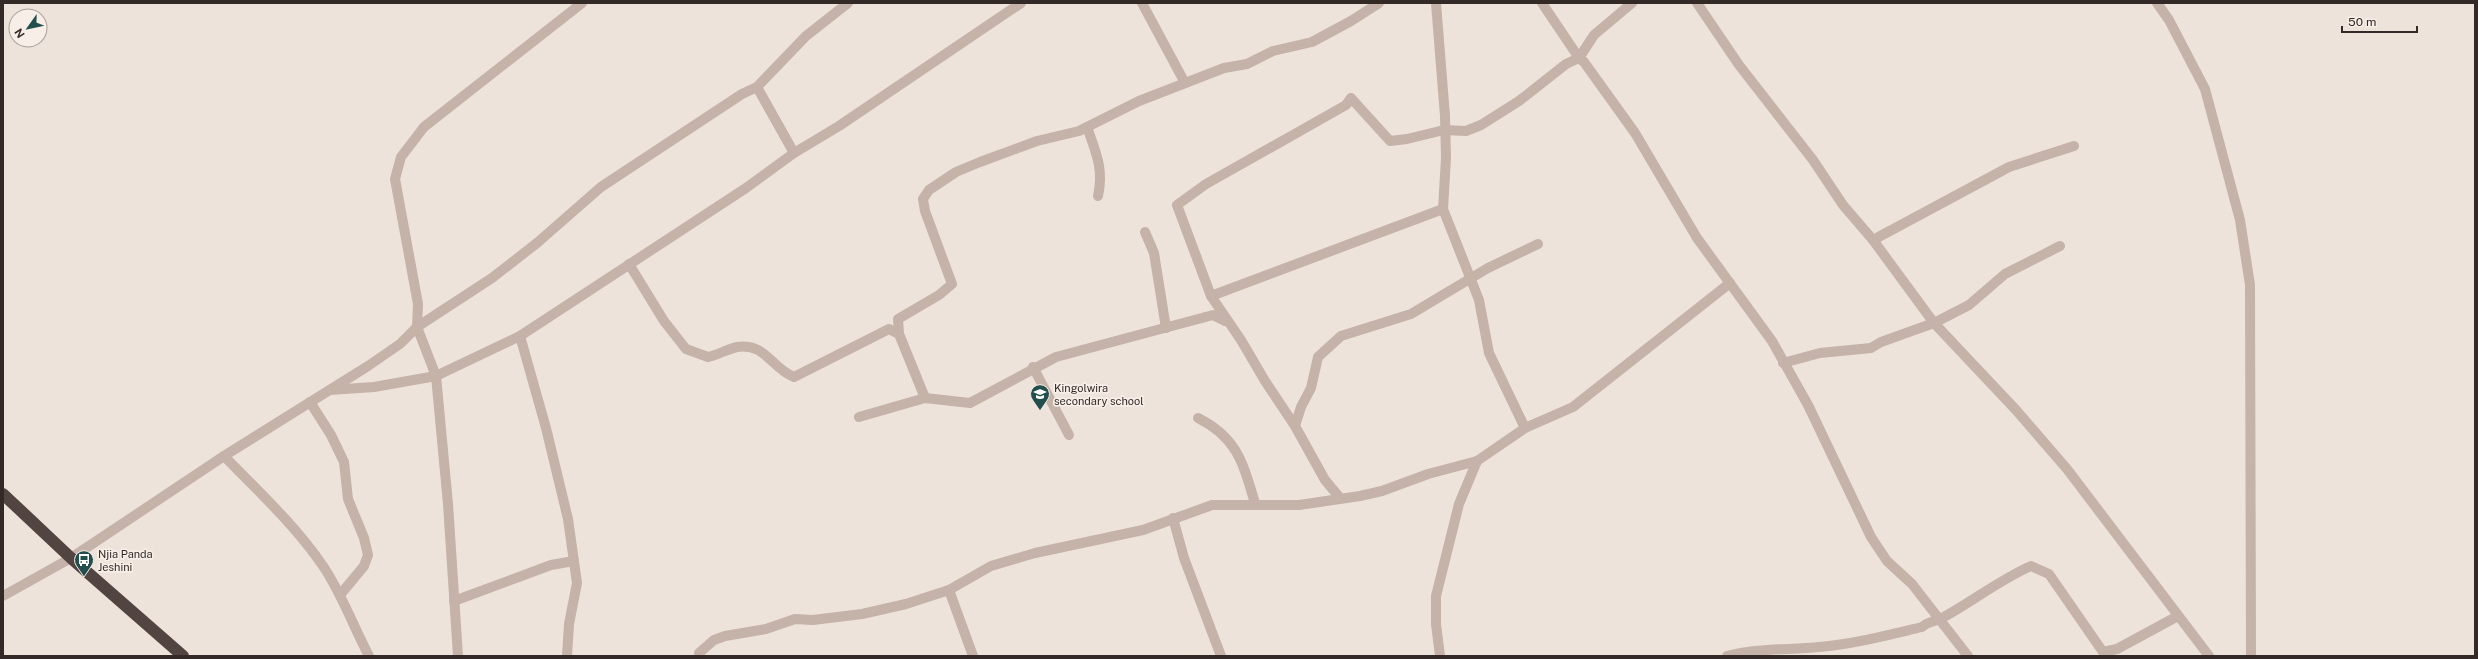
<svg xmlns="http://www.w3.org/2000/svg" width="2478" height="659" font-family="'Public Sans',sans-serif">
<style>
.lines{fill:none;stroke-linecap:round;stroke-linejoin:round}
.street{stroke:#c5b2a8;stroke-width:10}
.highway{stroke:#524440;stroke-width:12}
.labels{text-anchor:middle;stroke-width:3.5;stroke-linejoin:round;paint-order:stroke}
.poi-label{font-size:11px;fill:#332a27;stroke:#f7eee7;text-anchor:start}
</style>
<rect width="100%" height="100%" fill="#eee3db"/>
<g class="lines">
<g class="street">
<polyline points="1142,3 1185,83"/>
<polyline points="1436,3 1445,116 1446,158 1443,209 1479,300 1489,353 1525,428"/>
<polyline points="1542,3 1579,58 1584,62 1635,133 1697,238 1772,341 1808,405 1871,537 1887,561 1912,584 1968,656"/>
<polyline points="1697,3 1739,65 1813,160 1843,205 1873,240 1934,323 2016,410 2067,469 2209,656"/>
<polyline points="2157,3 2169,20 2205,89 2240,220 2250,285 2251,656"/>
<polyline points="757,87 794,153"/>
<path d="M 1087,127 C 1096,153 1104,169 1098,196"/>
<polyline points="1145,232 1154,253 1166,328"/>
<polyline points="1873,240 2009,167 2074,146"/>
<path d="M 629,264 L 664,321 L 686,349 L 708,357 C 718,355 727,349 737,347 C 765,342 772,369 794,377 L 889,329 L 899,334"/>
<polyline points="1211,296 1443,209"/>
<polyline points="520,336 546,428 568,519 577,583 569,624 567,656"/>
<polyline points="1783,363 1820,353 1871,348 1881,342 1934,323 1969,305 2005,274 2060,246"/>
<polyline points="1033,367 1069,435"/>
<polyline points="330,390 374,387 436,376 520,336 746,188 794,153 839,126 1021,3"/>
<polyline points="925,398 899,334 898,319 939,295 952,284 925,211 923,199 929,190 956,172 980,162 1037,141 1079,131 1139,101 1224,68 1247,64 1273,51 1312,42 1351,21 1379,3"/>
<polyline points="310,402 331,435 344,462 348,499 364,538 368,555 364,566 340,595"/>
<polyline points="859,417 925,398 970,403 1056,357 1213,315 1225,321"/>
<path d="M 1198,418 C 1238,438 1243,464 1255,503"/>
<polyline points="1295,426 1301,407 1311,388 1318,357 1341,336 1411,314 1488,268 1538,244"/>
<path d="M 224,456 C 258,491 295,525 323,566 C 342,594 353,626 369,656"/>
<polyline points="1340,498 1325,480 1295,426 1265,381 1241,340 1211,296 1177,205 1206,184 1346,105 1351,98 1390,141 1407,139 1444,130 1466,131 1481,125 1519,101 1566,64 1579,58 1594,35 1632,3"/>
<polyline points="1173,518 1184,558 1221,656"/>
<polyline points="949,590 973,656"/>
<polyline points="3,596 71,558 224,456 368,366 400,344 417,327 418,304 395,179 401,157 424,127 582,3"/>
<polyline points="454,601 551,565 574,561"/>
<polyline points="699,653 714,640 725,636 766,629 795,619 813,620 862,614 906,604 949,590 991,566 1035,553 1143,530 1212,505 1299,505 1360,496 1382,491 1428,474 1477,461 1525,428 1573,407 1730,283"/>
<polyline points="458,656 448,504 436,376 417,327 492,278 537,243 601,187 742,94 757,87 806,36 848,3"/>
<polyline points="1440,656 1436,624 1436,596 1459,504 1477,461"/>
<path d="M 1727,656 C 1757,648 1788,650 1819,647 C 1854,644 1888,635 1922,627 C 1928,621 1935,622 1942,618 C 1972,602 1999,580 2031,566 L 2049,574 L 2103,652 L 2117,649 L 2178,616"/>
</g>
<polyline class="highway" points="3,494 71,558 183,656"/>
</g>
<defs>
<g id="school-pin" transform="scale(1)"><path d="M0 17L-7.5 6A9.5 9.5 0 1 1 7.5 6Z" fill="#224f4d" stroke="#f7eee7"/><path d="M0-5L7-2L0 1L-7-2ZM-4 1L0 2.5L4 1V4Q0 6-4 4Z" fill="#fff"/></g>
<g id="bus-pin" transform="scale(1)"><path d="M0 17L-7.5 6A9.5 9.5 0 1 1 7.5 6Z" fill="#224f4d" stroke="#f7eee7"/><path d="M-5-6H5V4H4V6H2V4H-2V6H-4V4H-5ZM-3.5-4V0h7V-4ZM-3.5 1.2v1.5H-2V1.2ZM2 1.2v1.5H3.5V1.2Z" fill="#fff"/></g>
</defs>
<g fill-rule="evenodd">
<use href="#school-pin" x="1040" y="394"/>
<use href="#bus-pin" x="84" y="560"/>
</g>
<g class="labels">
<g class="poi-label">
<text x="1054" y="392">Kingolwira<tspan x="1054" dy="13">secondary school</tspan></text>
<text x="98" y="558">Njia Panda<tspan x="98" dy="13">Jeshini</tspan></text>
</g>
</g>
<rect width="2478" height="659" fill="none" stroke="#332a27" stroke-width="8"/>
<g transform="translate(28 28) rotate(237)"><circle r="19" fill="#f7eee7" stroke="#a9a09a"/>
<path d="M0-3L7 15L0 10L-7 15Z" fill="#224f4d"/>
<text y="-6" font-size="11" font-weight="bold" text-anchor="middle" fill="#332a27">N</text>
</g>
<path d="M2342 26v6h75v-6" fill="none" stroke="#332a27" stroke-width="2"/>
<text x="2348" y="26" font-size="12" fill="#332a27" stroke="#f7eee7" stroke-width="3" paint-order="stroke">50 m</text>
</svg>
